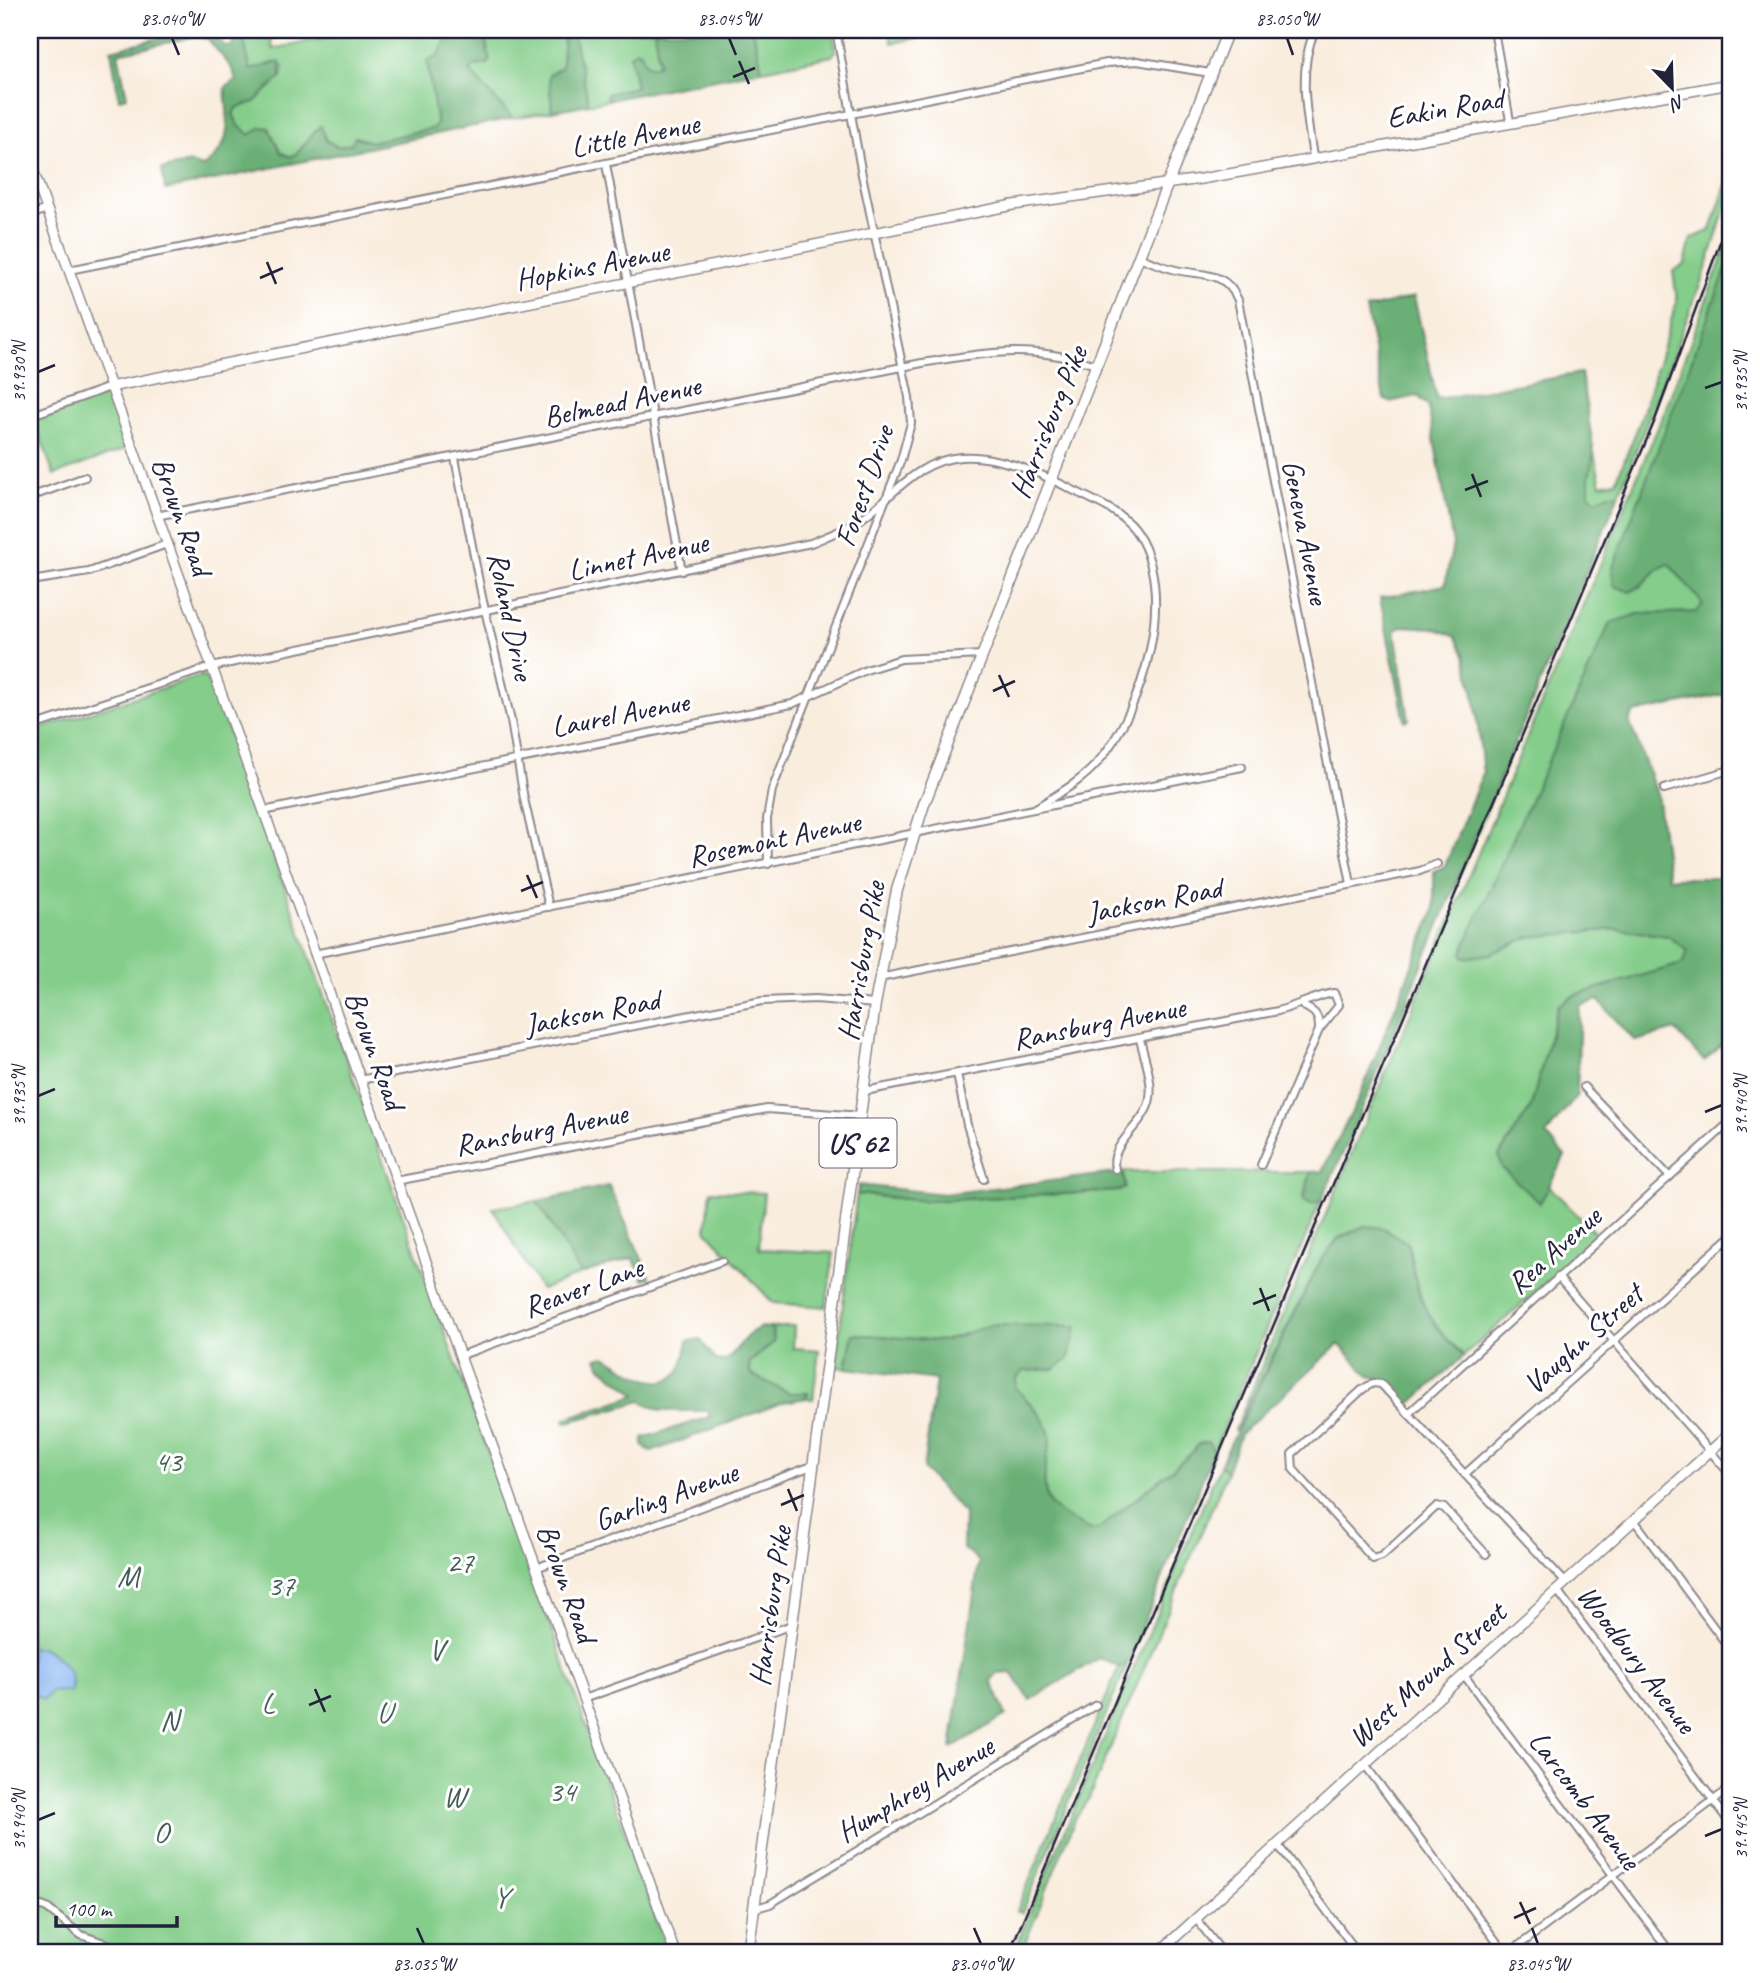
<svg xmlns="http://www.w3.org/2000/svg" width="1760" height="1983" font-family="Caveat,sans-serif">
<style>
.green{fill:#84cd8a;stroke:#537862;stroke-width:2}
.forest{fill:#6bb076;stroke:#466958;stroke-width:2}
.water{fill:#87b6f1;stroke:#546c96;stroke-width:2}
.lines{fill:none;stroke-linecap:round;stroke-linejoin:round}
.street-casing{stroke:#8e888c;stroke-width:10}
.secondary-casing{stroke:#8e888c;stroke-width:12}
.primary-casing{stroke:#8e888c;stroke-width:13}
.street{stroke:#fff;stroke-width:6}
.secondary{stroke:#fff;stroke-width:9}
.primary{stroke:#fff;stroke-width:10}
.rail{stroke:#22223b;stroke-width:2.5}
.ticks{fill:none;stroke:#22223b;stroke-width:2.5}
.labels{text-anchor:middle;stroke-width:6;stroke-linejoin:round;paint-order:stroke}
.shield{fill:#fff;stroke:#646476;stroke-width:2}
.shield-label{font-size:28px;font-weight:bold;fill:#22223b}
.street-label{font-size:30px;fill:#22223b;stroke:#fff}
.park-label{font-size:30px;fill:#445e57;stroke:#fff}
.neatline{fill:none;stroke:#22223b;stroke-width:2.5}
.ticks-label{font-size:18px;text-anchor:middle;fill:#22223b}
</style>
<rect width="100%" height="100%" fill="#fff"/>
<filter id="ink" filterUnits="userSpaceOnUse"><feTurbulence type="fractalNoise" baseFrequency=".0143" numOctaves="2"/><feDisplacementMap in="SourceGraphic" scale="14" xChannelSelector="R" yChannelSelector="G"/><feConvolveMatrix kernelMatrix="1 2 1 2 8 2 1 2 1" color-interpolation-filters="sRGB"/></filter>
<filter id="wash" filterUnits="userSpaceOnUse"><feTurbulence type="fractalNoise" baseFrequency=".00686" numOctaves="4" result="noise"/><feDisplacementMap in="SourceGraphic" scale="28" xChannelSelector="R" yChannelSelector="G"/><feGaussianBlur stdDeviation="1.57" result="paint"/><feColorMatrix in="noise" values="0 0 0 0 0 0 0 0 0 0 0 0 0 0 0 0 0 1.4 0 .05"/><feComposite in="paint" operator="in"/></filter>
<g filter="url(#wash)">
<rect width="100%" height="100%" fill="#f9edde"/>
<g class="green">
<path d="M 242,30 L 270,30 L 273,49 L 365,30 L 453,30 L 437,57 L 427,61 L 437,124 L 434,128 L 371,142 L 356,137 L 351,144 L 338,147 L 326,140 L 321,127 C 308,136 305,151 291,157 L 281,153 L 268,128 L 250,135 L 238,125 L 233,114 L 236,108 L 254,102 L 281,77 L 283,66 L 250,70 Z"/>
<polygon points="483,30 564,30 562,67 549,75 552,111 508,119 511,116 473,77 470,72 474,66 487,64 490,60"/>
<polygon points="572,30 654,30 659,64 653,67 646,65 640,51 630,55 636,87 607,94 608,100 589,104"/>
<polygon points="753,30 832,30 836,51 832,56 762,70"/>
<polygon points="890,30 960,30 892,43"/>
<polygon points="1730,172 1730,193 1705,272 1619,494 1609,494 1596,501 1589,494 1589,476 1594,453 1601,484 1616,481 1640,422 1677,301 1673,271 1685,264 1691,239 1711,230"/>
<path d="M 1730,237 L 1730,264 L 1669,422 L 1639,588 L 1655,568 L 1669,564 L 1704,604 L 1697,612 L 1638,614 L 1465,958 L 1490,954 L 1529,937 L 1619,929 L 1668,936 L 1689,951 L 1682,964 L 1575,995 L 1558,1006 L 1531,1107 L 1499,1156 L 1539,1202 L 1549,1186 L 1598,1236 L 1464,1356 C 1422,1316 1418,1299 1408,1243 L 1364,1226 L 1338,1238 L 1320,1262 L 1234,1432 L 1664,413 Z"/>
<polygon points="109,389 131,447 54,475 33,416"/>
<polygon points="202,675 212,686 228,730 668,1953 30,1953 30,732"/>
<path d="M 1123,1172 L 1311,1172 L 1303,1200 L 1311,1204 L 1321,1201 L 1214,1451 L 1208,1442 L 1199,1444 L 1193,1452 L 1100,1528 L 1091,1530 C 1054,1511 1039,1508 1046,1462 C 1047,1454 1051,1444 1050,1436 C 1045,1416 1028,1402 1015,1387 L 1016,1378 L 1024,1371 L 1053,1369 L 991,1325 L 943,1341 L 853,1334 L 846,1368 L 835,1367 L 857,1194 L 926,1201 L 1119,1191 L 1125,1188 Z"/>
<polygon points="711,1191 764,1193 759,1249 834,1253 826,1307 773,1303 706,1230"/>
<polygon points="537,1201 581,1274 541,1290 493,1208"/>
<polygon points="794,1326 793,1348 819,1350 813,1399 806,1398 807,1393 789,1393 750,1374 749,1363 774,1342 772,1328"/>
<polygon points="1220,1465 1227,1472 1089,1798 1076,1817 1021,1953 1013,1953"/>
<polygon points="1127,1665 1022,1913 1017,1910 1119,1667"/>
</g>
<g class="forest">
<path d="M 170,30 L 209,30 L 226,47 L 232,46 L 234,31 L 242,30 L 250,70 L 280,61 L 281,77 L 254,102 L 236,108 L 233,114 L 238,125 L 250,135 L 261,127 L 269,128 L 281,153 L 291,157 C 304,151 308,135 321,126 L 326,140 L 338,147 L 351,144 L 355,137 L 371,142 L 434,128 L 437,124 L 427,61 L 437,57 L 453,30 L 483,30 L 490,60 L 487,64 L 474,66 L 470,72 L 511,116 L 508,119 L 165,190 L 162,169 L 190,163 L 203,167 C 234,145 228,122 225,88 L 236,80 L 231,67 L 208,39 L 193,37 L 118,53 L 127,97 L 119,99 L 111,50 L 171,35 Z"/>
<polygon points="564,30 572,30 589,104 552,111 549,75 562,67"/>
<polygon points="654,30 753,30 762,70 608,100 607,94 636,87 630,55 636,50 640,51 646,65 653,67 659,64"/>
<path d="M 1728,264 L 1730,699 L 1726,694 L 1634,713 L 1629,721 L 1657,793 L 1668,878 L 1730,878 L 1730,1038 L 1704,1061 L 1675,1030 L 1635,1041 L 1598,1000 L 1580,1006 L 1577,1095 L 1546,1135 L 1565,1156 L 1540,1203 L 1502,1168 L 1499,1156 L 1531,1107 L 1558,1006 L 1575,995 L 1682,964 L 1688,951 L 1668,936 L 1619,929 L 1529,937 L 1490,954 L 1464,958 L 1462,952 L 1610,623 L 1638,614 L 1696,612 L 1703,604 L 1669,564 C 1651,569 1647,585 1630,592 L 1614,586 L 1612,570 Z"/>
<polygon points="1414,297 1437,399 1581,373 1594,453 1589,476 1589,494 1596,500 1609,494 1619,494 1351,1135 1321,1201 1311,1204 1303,1200 1311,1172 1322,1171 1358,1100 1434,911 1434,871 1445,866 1483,773 1475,699 1465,655 1455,636 1434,628 1402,626 1395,631 1409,720 1405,721 1380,598 1445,585 1453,544 1428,406 1418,396 1389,402 1384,399 1366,309"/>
<polygon points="1123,1172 1125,1188 1119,1191 926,1201 857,1194 859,1185 944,1194"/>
<polygon points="609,1186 650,1277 643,1279 633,1258 581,1274 537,1201"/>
<path d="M 1364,1226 L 1383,1228 L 1408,1243 C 1418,1300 1422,1316 1464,1356 L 1409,1405 L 1388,1381 L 1369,1376 L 1339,1344 L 1240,1434 L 1227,1472 L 1220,1465 L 1320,1262 L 1338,1239 Z"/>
<path d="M 991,1325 L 1077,1326 L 1068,1360 L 1053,1369 L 1024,1371 L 1016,1379 L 1015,1387 C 1028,1402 1045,1416 1050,1436 C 1051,1444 1047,1454 1046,1462 C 1039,1508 1054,1511 1091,1530 L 1100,1528 L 1193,1452 L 1199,1444 L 1208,1442 L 1214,1451 L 1127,1665 L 1119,1667 L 1099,1658 L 1030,1700 L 1012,1673 L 998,1674 L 991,1680 L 1006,1715 L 951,1748 L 979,1561 L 963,1549 L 964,1513 L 923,1469 L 936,1380 L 846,1368 L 853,1334 L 943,1341 Z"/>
<path d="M 761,1327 L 772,1328 L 774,1342 L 749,1363 L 750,1374 L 789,1393 L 808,1393 L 806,1398 L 784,1402 L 651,1452 L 643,1445 L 643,1438 L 709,1417 L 709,1411 L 661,1411 L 641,1401 L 565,1423 L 564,1419 L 636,1395 L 601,1367 L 597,1358 L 605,1356 C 624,1367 659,1396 678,1372 C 684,1365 686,1350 688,1341 L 700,1339 L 716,1360 L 726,1361 L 750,1333 Z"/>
</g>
<path class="water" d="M 41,1647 C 56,1654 78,1673 70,1692 L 52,1691 L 43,1700 L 30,1691 L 30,1648 Z"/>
</g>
<g filter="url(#ink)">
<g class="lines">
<g class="street-casing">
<g id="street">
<polyline points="1494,30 1510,121"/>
<path d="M 1313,157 C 1307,116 1297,70 1315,30"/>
<polyline points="606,164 682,571"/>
<polyline points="30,216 46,209"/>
<path d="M 1139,257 C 1151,262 1163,267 1176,270 C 1203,276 1225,270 1238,300 L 1351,884"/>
<polyline points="69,270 1107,63 1137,61 1210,73"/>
<polyline points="30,416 110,387"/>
<polyline points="455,458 482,597 511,721 524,799 549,907"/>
<polyline points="30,497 85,477"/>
<path d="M 156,516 L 922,363 C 992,352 1026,344 1097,365"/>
<polyline points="30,581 89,572 167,544"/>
<path d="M 30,727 L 211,667 L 811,543 C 825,537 841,531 855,523 C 891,501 913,461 961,457 C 994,454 1038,472 1067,487 C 1089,499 1118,509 1134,529 C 1180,590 1143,710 1098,762 C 1081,782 1056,795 1034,809"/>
<polyline points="1664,789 1730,770"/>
<polyline points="263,811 792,704 866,670 901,659 982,655"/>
<polyline points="768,864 767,819 772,790 901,460 911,423 909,397 862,175 836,30"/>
<polyline points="314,954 1242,767"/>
<polyline points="879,978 1420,871 1437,864"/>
<path d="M 1303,1006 C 1314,1011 1319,1015 1319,1028"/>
<polyline points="957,1074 967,1125 984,1179"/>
<polyline points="360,1080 762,1001 816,999 875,1004"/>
<polyline points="1584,1087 1670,1177"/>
<path d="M 865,1091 L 1278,1011 C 1290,1008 1328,992 1334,993 L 1339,1005 L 1319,1030 L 1261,1165"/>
<path d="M 1115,1169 C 1108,1143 1147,1124 1150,1098 C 1153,1080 1144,1057 1140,1039"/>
<polyline points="396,1181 767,1109 861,1116"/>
<polyline points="1558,1277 1730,1474"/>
<polyline points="459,1356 722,1261"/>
<polyline points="1409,1413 1730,1122"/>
<polyline points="1465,1474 1730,1237"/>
<polyline points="1634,1520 1730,1649"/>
<polyline points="1486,1554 1444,1508 1437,1506 1382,1556 1373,1559 1293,1469 1292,1454 1363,1389 1373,1383 1381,1384 1565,1582"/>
<polyline points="536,1568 812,1466"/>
<polyline points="1557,1590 1730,1823"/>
<polyline points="1464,1675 1671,1953"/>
<polyline points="583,1699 792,1625"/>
<polyline points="1365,1765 1505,1953"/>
<polyline points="1278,1845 1358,1953"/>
<polyline points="30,1902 47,1908 81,1935 133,1953"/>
<polyline points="756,1908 770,1904 1096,1705"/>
<polyline points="1196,1919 1223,1953"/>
<polyline points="1509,1953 1730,1788"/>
</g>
</g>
<g class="secondary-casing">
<g id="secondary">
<polyline points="30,162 675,1953"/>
<polyline points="110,387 1013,205 1201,179 1730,84"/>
<polyline points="1158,1953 1730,1433"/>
</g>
</g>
<g class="primary-casing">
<polyline id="primary" points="748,1953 875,1004 897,890 924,804 1228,30"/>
</g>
<use href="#street" class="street"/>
<use href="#secondary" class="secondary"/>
<use href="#primary" class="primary"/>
<polyline class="rail" points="1009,1953 1655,420 1730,215"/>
</g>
</g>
<path class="ticks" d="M 172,38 L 179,55M 729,38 L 736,55M 1287,38 L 1293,55M 739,61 L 749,84M 733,77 L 755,68M 267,262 L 276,284M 260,278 L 283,268M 38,372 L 55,365M 1705,388 L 1722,382M 1472,474 L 1481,497M 1465,490 L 1488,481M 999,675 L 1009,697M 993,691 L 1015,681M 527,875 L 537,898M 521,891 L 543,882M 38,1096 L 55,1089M 1705,1112 L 1722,1105M 1260,1288 L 1269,1311M 1253,1304 L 1276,1295M 788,1489 L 797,1511M 781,1505 L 804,1495M 315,1689 L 325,1712M 309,1705 L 331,1696M 38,1820 L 55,1813M 1705,1836 L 1722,1829M 1520,1902 L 1530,1924M 1514,1918 L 1536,1908M 417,1928 L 424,1944M 974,1928 L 981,1944M 1532,1928 L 1538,1944"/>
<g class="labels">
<rect class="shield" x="819.5" y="1118.5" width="77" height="49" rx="5"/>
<g class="shield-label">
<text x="858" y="1153">US 62</text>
</g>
<g class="street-label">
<text transform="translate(1445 108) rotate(-10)" y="10">Eakin Road</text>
<text transform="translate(635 135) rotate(-11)" y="10">Little Avenue</text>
<text transform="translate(592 265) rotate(-11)" y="10">Hopkins Avenue</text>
<text transform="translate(622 401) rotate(-12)" y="10">Belmead Avenue</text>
<text transform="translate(1048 422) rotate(-68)" y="10">Harrisburg Pike</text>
<text transform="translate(864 486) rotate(-71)" y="10">Forest Drive</text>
<text transform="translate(182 516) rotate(70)" y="10">Brown Road</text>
<text transform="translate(1306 532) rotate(79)" y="10">Geneva Avenue</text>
<text transform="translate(638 556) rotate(-12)" y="10">Linnet Avenue</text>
<text transform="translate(511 616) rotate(78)" y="10">Roland Drive</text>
<text transform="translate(620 714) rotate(-11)" y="10">Laurel Avenue</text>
<text transform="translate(774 839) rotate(-12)" y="10">Rosemont Avenue</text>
<text transform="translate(1154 900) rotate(-11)" y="10">Jackson Road</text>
<text transform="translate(861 961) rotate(-80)" y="10">Harrisburg Pike</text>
<text transform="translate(592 1012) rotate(-11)" y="10">Jackson Road</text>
<text transform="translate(1099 1023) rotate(-11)" y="10">Ransburg Avenue</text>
<text transform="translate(375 1050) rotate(70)" y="10">Brown Road</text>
<text transform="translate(541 1129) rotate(-11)" y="10">Ransburg Avenue</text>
<text transform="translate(1554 1250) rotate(-42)" y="10">Rea Avenue</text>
<text transform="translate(583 1287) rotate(-20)" y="10">Reaver Lane</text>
<text transform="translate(1583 1339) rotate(-42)" y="10">Vaughn Street</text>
<text transform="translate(666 1496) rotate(-20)" y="10">Garling Avenue</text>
<text transform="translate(567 1583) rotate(70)" y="10">Brown Road</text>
<text transform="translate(770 1606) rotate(-82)" y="10">Harrisburg Pike</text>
<text transform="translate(1637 1659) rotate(53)" y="10">Woodbury Avenue</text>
<text transform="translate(1427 1675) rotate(-42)" y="10">West Mound Street</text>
<text transform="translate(915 1789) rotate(-31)" y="10">Humphrey Avenue</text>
<text transform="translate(1585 1800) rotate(53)" y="10">Larcomb Avenue</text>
</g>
<g class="park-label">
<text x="168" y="1471">43</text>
<text x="460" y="1572">27</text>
<text x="128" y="1586">M</text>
<text x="281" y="1595">37</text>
<text x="436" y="1659">V</text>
<text x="268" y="1713">L</text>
<text x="384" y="1722">U</text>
<text x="169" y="1730">N</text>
<text x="562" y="1801">34</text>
<text x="454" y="1806">W</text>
<text x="161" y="1842">O</text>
<text x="501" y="1907">Y</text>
</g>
</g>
<rect width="1760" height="1983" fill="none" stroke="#fff" stroke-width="77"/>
<g transform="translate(1672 88) rotate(157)" stroke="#ffffff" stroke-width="5" paint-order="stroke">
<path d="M0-5L12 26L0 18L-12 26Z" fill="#22223b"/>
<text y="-10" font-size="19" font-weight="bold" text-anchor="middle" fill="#22223b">N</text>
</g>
<path d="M56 1916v10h121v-10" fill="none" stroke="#22223b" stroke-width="3.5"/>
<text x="66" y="1916" font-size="21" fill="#22223b" stroke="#ffffff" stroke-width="5" paint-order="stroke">100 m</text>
<rect x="38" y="38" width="1684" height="1906" class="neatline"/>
<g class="ticks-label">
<text x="172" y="25">83.040°W</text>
<text x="729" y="25">83.045°W</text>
<text x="1287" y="25">83.050°W</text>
<text transform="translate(19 372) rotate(-90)" y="6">39.930°N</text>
<text transform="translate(1741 382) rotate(-90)" y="6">39.935°N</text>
<text transform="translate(19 1096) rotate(-90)" y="6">39.935°N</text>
<text transform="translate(1741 1105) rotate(-90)" y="6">39.940°N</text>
<text transform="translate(19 1820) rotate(-90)" y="6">39.940°N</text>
<text transform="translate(1741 1829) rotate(-90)" y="6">39.945°N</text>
<text x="424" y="1970">83.035°W</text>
<text x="981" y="1970">83.040°W</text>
<text x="1538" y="1970">83.045°W</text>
</g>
</svg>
